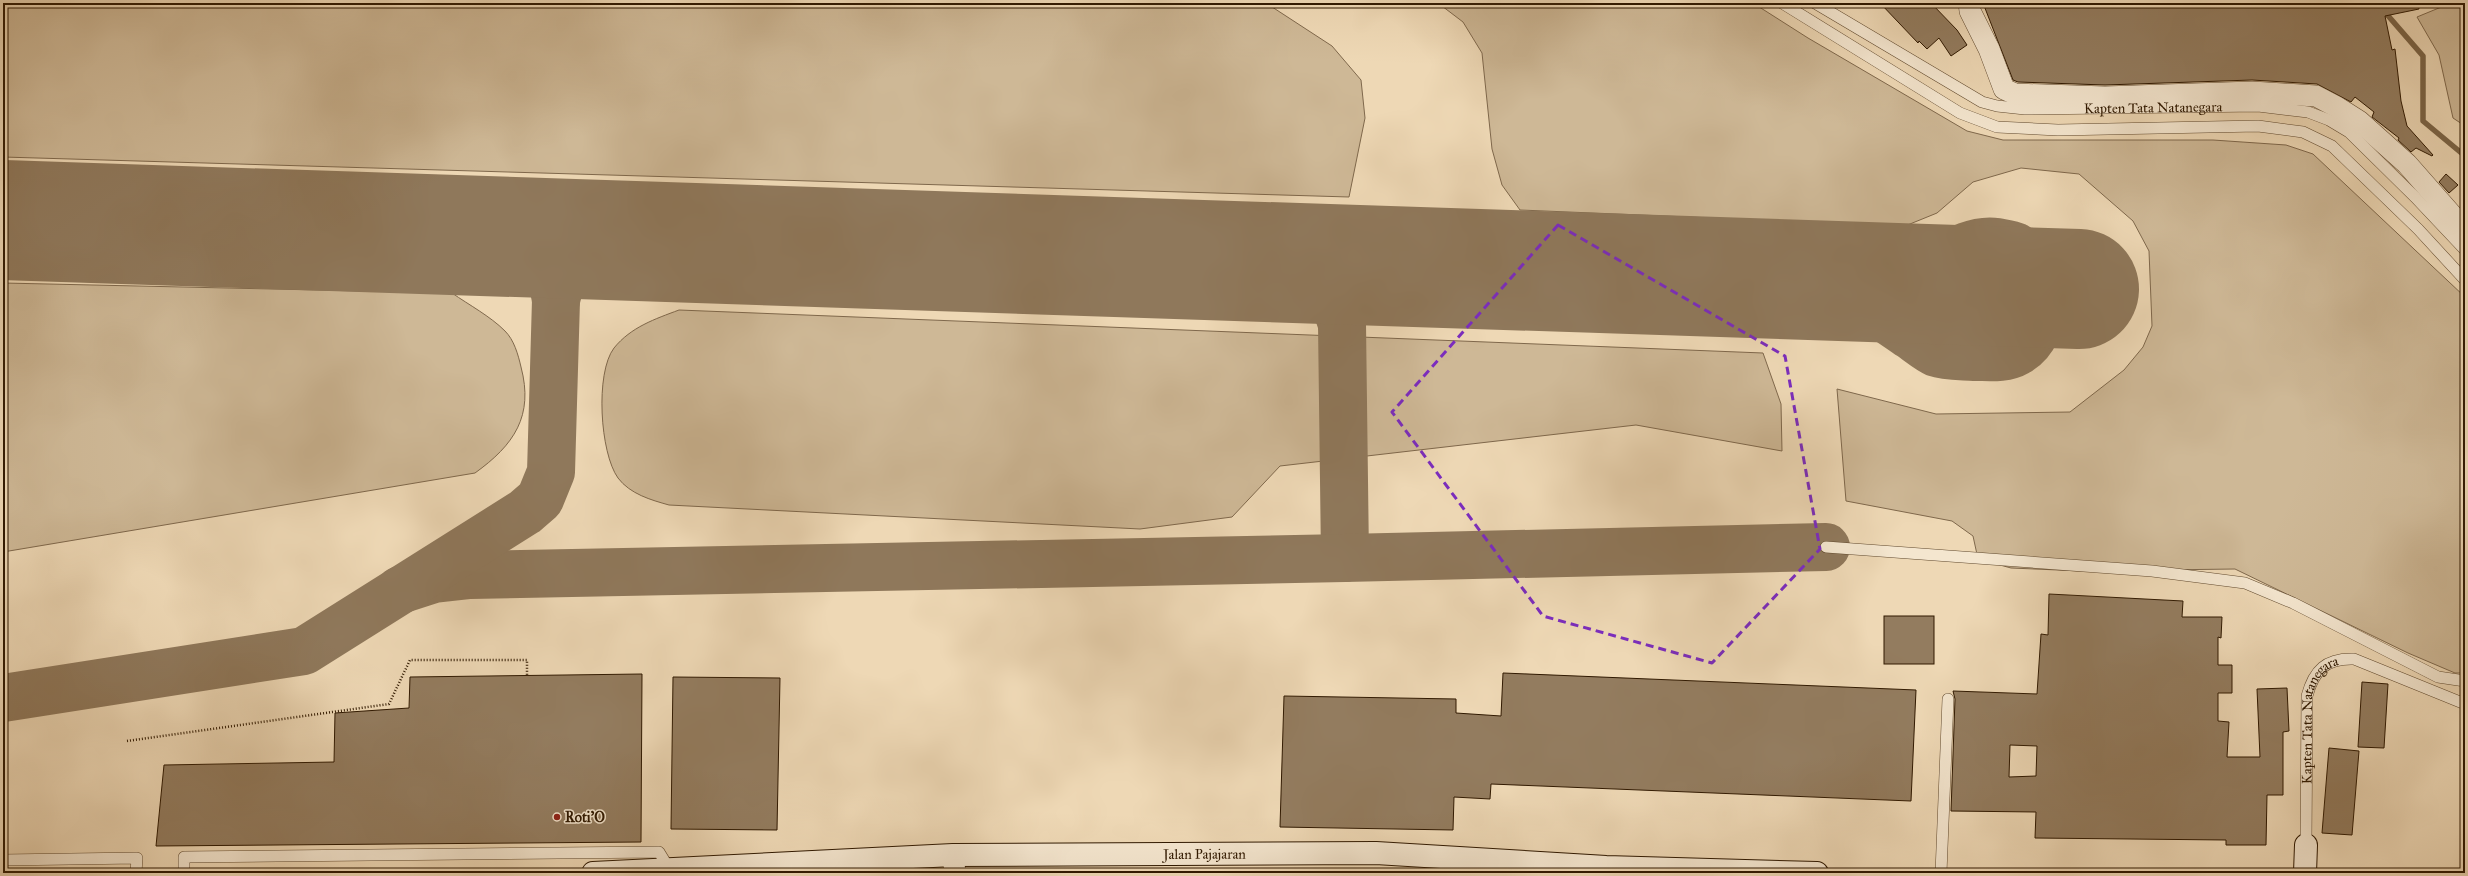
<svg xmlns="http://www.w3.org/2000/svg" width="2468" height="876" font-family="'IM FELL Great Primer',serif">
<style>
.green{fill:#ceb896;stroke:#7f684c}
.lines{fill:none;stroke-linecap:round;stroke-linejoin:round}
.stream{stroke:#7b6548;stroke-width:5.5}
.taxiway{stroke:#8f785b;stroke-width:48}
.runway{stroke:#8f785b;stroke-width:120}
.building{fill:#937c5f;stroke:#301901;fill-rule:evenodd}
.lane-casing{stroke:#60492e;stroke-width:12}
.street-casing{stroke:#60492e;stroke-width:22}
.secondary-casing{stroke:#301901;stroke-width:24}
.path{stroke:#301901;stroke-width:2.5;stroke-dasharray:1 2;stroke-linecap:butt}
.lane{stroke:#f4e6cf;stroke-width:11}
.street{stroke:#f4e6cf;stroke-width:21}
.secondary{stroke:#f4e6cf;stroke-width:22}
.marked{fill:none;stroke:#7b2cbf;stroke-width:3;stroke-dasharray:8 5;stroke-linejoin:round}
.poi-dot{fill:#8f2418;stroke:#f4e6cf;stroke-width:1.5}
.labels{text-anchor:middle;stroke-width:3;stroke-linejoin:round;paint-order:stroke}
.street-label{font-size:14px;fill:#301901;stroke:#f4e6cf}
.poi-label{font-size:14px;font-weight:bold;fill:#301901;stroke:#f4e6cf;text-anchor:start}
</style>
<rect width="100%" height="100%" fill="#eed8b5"/>
<filter id="stains"><feTurbulence type="fractalNoise" baseFrequency=".005" numOctaves="4"/><feColorMatrix values="0 0 0 0 .2 0 0 0 0 .09 0 0 0 0 .02 0 0 0 .5 -.17"/></filter>
<radialGradient id="worn" r=".72"><stop offset=".6" stop-color="#630" stop-opacity="0"/><stop offset="1" stop-color="#630" stop-opacity=".3"/></radialGradient>
<g class="green">
<polygon points="3,3 1266,3 1332,46 1361,80 1365,118 1349,197 3,157"/>
<polygon points="1438,3 1753,3 1808,38 1967,131 2003,140 2213,140 2286,145 2313,154 2465,297 2465,673 2455,673 2408,653 2235,569 2082,571 2011,568 1978,559 1973,536 1952,521 1846,501 1837,389 1936,414 2070,412 2124,370 2143,347 2152,326 2149,251 2133,221 2079,174 2021,168 1973,182 1937,213 1905,226 1520,210 1502,185 1492,149 1482,53 1463,22"/>
<polygon points="2451,3 2465,3 2465,126 2453,118 2439,55 2417,17"/>
<path d="M 3,283 L 452,293 C 469,305 490,316 505,331 C 514,340 518,354 521,367 C 534,416 514,445 475,473 L 3,552 Z"/>
<path d="M 679,310 L 1763,353 L 1781,404 L 1782,451 L 1636,425 L 1280,466 L 1232,517 L 1140,529 L 669,505 C 651,500 630,494 618,478 C 600,453 595,373 614,348 C 631,327 655,319 679,310 Z"/>
</g>
<g class="lines">
<polyline class="stream" points="2377,3 2423,56 2423,121 2465,156"/>
<g class="taxiway">
<path d="M 494,236 C 533,247 549,258 556,300"/>
<path d="M 1280,263 C 1315,280 1330,284 1342,324 L 1345,558"/>
<path d="M 1815,280 C 1842,280 1878,284 1903,277 C 1935,269 1962,237 1997,242 C 2002,243 2011,244 2015,246 C 2049,266 2052,333 2017,352 C 2005,359 1989,357 1975,357 C 1963,356 1947,357 1936,353 C 1927,349 1917,340 1909,335 C 1883,317 1857,300 1832,281"/>
<path d="M 1342,324 C 1342,314 1339,296 1346,287 C 1356,274 1383,271 1398,267"/>
<polyline points="400,590 434,579 470,575 1345,558 1826,547"/>
<path d="M 3,698 L 304,651 L 525,512 L 540,499 L 551,472 L 556,300 C 567,254 589,245 633,241"/>
</g>
<polyline class="runway" points="3,220 2079,289"/>
</g>
<g class="building">
<polygon points="1880,3 1931,3 1957,30 1967,45 1951,56 1939,38 1927,49 1919,41 1918,43"/>
<polygon points="1983,3 2418,3 2419,9 2385,16 2392,50 2395,49 2401,101 2407,126 2433,155 2432,156 2416,148 2411,152 2398,140 2399,138 2372,117 2374,112 2355,97 2351,102 2317,84 2252,80 2105,85 2018,82 2013,80"/>
<polygon points="2446,174 2458,185 2449,193 2439,182"/>
<path d="M 2049,594 L 2183,601 L 2182,617 L 2222,617 L 2221,638 L 2218,637 L 2218,665 L 2232,665 L 2232,693 L 2218,693 L 2218,721 L 2229,722 L 2227,757 L 2260,757 L 2257,689 L 2287,688 L 2289,731 L 2283,732 L 2283,795 L 2267,795 L 2266,845 L 2226,845 L 2226,840 L 2035,838 L 2036,812 L 1951,811 L 1955,699 L 1953,691 L 2037,694 L 2041,634 L 2048,635 ZM 2010,745 L 2037,746 L 2036,776 L 2009,777 Z"/>
<rect x="1884" y="616" width="50" height="48"/>
<polygon points="1503,673 1916,690 1911,801 1491,784 1490,799 1454,797 1453,830 1280,827 1284,696 1456,699 1456,713 1501,716"/>
<polygon points="642,674 641,842 156,846 164,765 334,762 335,713 409,708 410,677"/>
<polygon points="673,677 780,678 777,830 671,829"/>
<polygon points="2362,682 2388,684 2384,748 2358,747"/>
<polygon points="2329,748 2359,751 2352,835 2322,833"/>
</g>
<g class="lines">
<g class="lane-casing">
<g id="lane">
<polyline points="1782,3 1960,113 1997,127 2058,130 2258,126 2303,132 2332,146 2418,229 2465,280"/>
<path id="s1" d="M 1815,3 L 1982,102 L 1997,106 L 2025,109 L 2258,106 L 2308,112 L 2329,120 L 2349,132 L 2415,197 L 2465,250"/>
<polyline points="1826,547 2152,571 2245,583 2293,603 2438,677 2465,681"/>
<path id="s2" d="M 2306,845 L 2307,696 C 2314,670 2326,658 2354,659 L 2465,704"/>
<polyline points="3,860 137,858 136,873"/>
<polyline points="184,873 184,857 659,852 670,870"/>
<polyline points="1941,873 1948,699"/>
</g>
</g>
<g class="street-casing">
<g id="street">
<polyline points="1969,3 1970,11 1989,49 2004,89 2015,94 2105,97 2252,92 2316,96 2337,107 2359,121 2407,164 2465,230"/>
<polyline points="953,855 955,873"/>
</g>
</g>
<g class="secondary-casing">
<g id="secondary">
<path id="s3" d="M 593,873 L 953,855 L 1376,853 L 1606,867 L 1817,873"/>
<polyline points="2305,873 2306,845"/>
</g>
</g>
<polyline class="path" points="127,741 389,704 410,660 527,660 527,675"/>
<use href="#lane" class="lane"/>
<use href="#street" class="street"/>
<use href="#secondary" class="secondary"/>
</g>
<path class="marked" d="M 1558,225 L 1785,356 L 1820,549 L 1712,663 L 1543,616 L 1392,412 Z"/>
<circle class="poi-dot" cx="557" cy="817" r="4"/>
<g class="labels">
<g class="street-label">
<text dy="5" stroke="none"><textPath href="#s1" startOffset="366">Kapten Tata Natanegara</textPath></text>
<text dy="5" stroke="none"><textPath href="#s2" startOffset="130">Kapten Tata Natanegara</textPath></text>
<text dy="5" stroke="none"><textPath href="#s3" startOffset="612">Jalan Pajajaran</textPath></text>
</g>
<g class="poi-label">
<text x="565" y="822">Roti'O</text>
</g>
</g>
<rect width="2468" height="876" fill="none" stroke="#eed8b5" stroke-width="16"/>
<rect x="4" y="4" width="2460" height="868" fill="none" stroke="#301901" stroke-width="2"/>
<rect x="8" y="8" width="2452" height="860" fill="none" stroke="#301901"/>
<rect width="100%" height="100%" filter="url(#stains)"/>
<rect width="100%" height="100%" fill="url(#worn)"/>
</svg>
